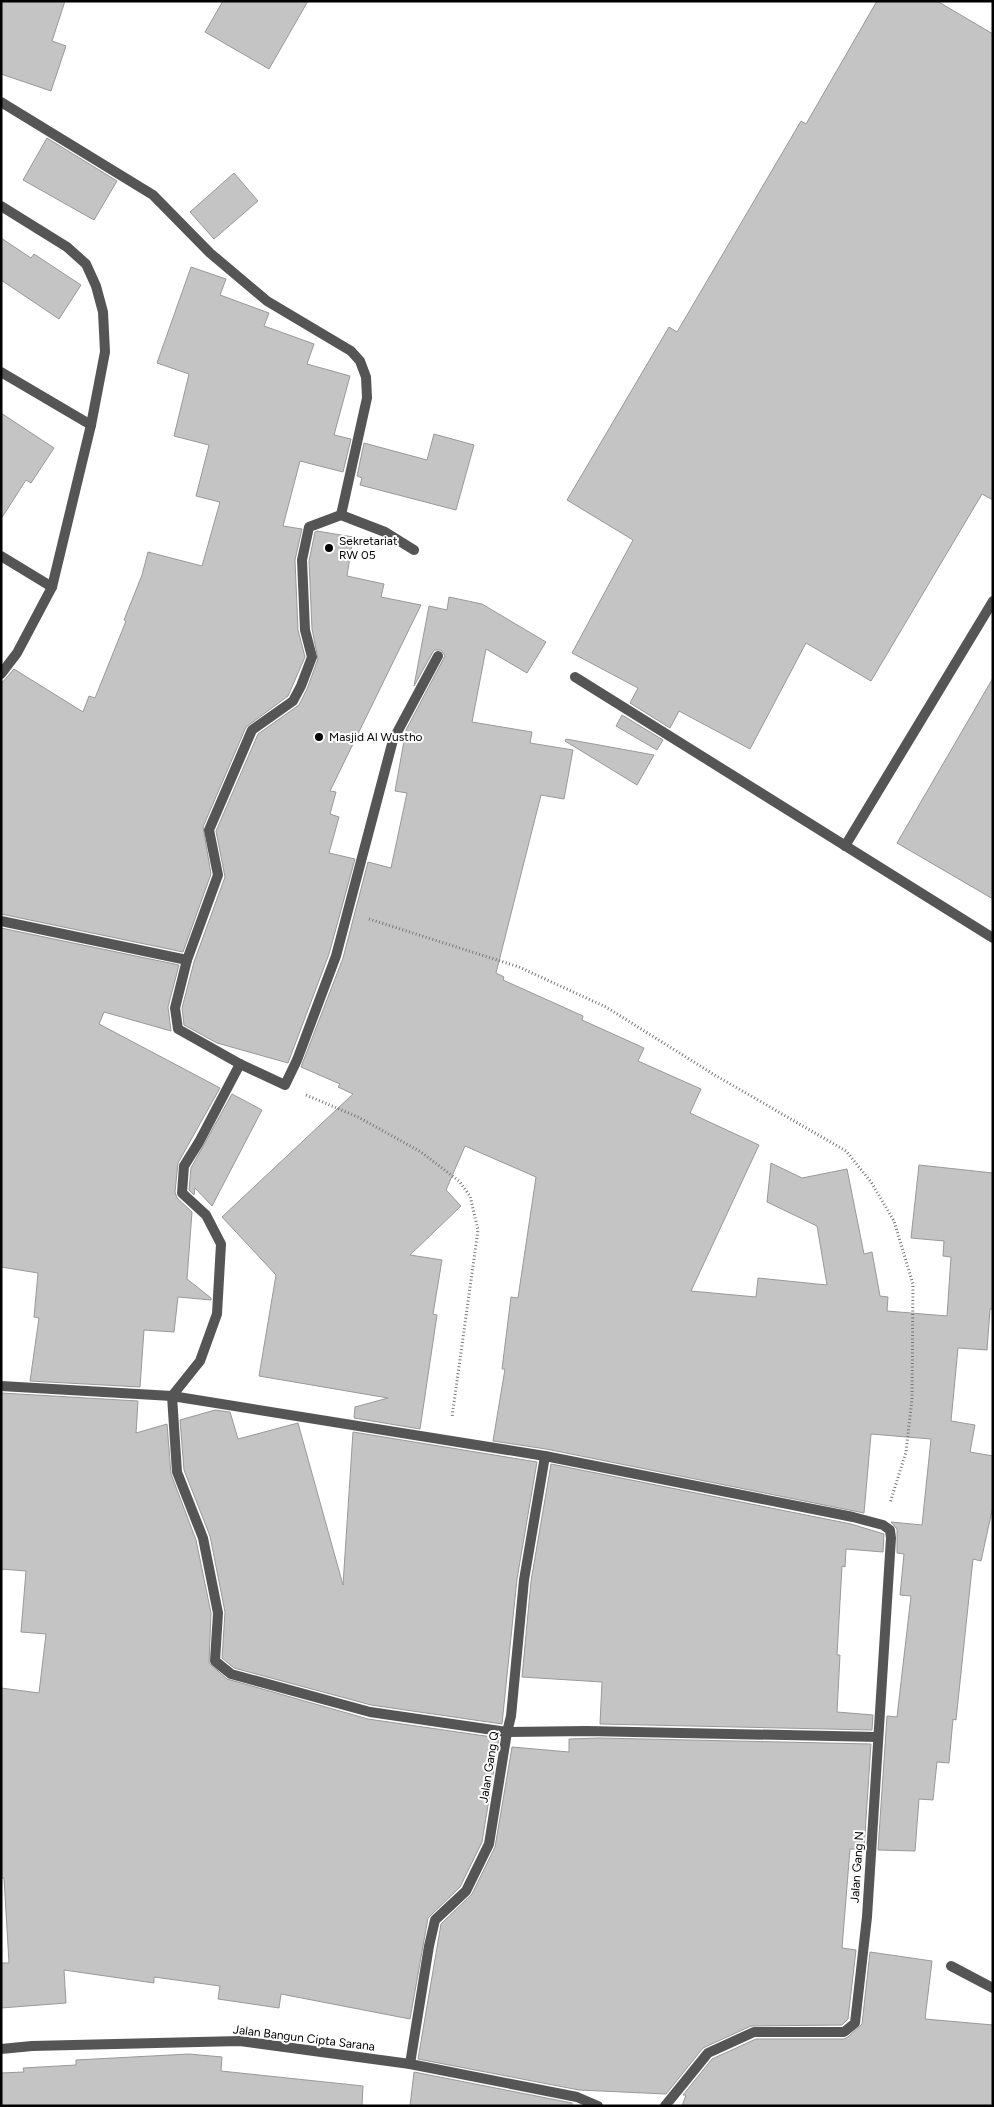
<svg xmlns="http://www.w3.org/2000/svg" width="994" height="2107" font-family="Figtree,sans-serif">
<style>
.building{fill:#c4c4c4;stroke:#999}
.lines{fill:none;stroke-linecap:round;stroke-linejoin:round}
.path{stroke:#777;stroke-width:3;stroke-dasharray:1 2.5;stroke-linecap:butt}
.lane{stroke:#555;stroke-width:10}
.street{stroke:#555;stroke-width:10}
.poi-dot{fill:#000;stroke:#fff;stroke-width:2}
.labels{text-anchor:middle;stroke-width:4;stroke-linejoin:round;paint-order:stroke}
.poi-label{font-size:12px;fill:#000;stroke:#fff;text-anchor:start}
.street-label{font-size:12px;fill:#000;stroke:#fff}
</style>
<rect width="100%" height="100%" fill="#fff"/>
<g class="building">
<polygon points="1,1 65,1 52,41 66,46 51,91 1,74"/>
<polygon points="223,1 308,1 269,69 205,32"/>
<polygon points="877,1 937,1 993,34 993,500 982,494 871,681 806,643 750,749 679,711 670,728 630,703 638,688 572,653 633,540 567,500 669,327 677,332 801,121 806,124"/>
<polygon points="47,138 117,181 94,220 23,180"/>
<polygon points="234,173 258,201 214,239 190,212"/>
<polygon points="1,238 31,258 34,254 81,285 59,319 1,280"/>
<polygon points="191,267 226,279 220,295 269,313 264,326 314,344 307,364 350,376 334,435 351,439 343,472 300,461 283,526 302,529 295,560 298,630 305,657 288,696 246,727 203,827 211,874 183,952 1,914 1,684 14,669 83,712 89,696 95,698 126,621 124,620 142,575 148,552 202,566 220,502 196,496 209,445 174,436 189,374 157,363"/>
<polygon points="1,413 54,448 31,483 26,480 1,519"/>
<polygon points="434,434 474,445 456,510 360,485 362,478 357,476 364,443 427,460"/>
<polygon points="317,531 353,537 347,576 384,584 381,597 421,605 330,791 336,792 330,814 339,817 329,853 355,859 329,954 288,1063 217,1043 184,1025 182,1008 194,962 225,877 216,831 258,734 299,705 307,689 318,659 312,629 309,561 315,532"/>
<polygon points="449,597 482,604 546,642 527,673 486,649 472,722 532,732 530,743 573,750 564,799 541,795 496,973 504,977 503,980 583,1016 582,1020 644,1048 638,1061 701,1089 690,1113 759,1145 691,1291 756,1297 758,1278 827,1285 817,1226 767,1202 771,1163 802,1178 847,1169 864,1254 872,1252 880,1296 888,1297 887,1311 947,1316 951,1257 943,1256 944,1241 911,1238 919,1165 993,1173 993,1309 990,1309 987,1350 958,1348 951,1421 975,1425 970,1452 993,1456 993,1506 981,1561 973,1559 956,1720 953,1719 949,1763 937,1762 933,1800 919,1799 915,1851 878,1850 887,1716 897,1717 911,1596 900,1595 904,1554 897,1553 897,1529 891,1522 922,1525 931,1439 871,1434 864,1513 546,1449 493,1441 505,1369 502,1369 511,1297 518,1298 536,1177 465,1146 446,1190 461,1206 410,1255 442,1260 433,1314 437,1315 420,1429 354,1418 355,1407 388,1398 259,1376 276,1275 222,1217 353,1094 338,1087 340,1084 301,1067 343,958 368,862 391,868 407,793 395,791 406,730 445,656 441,650 434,650 414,686 429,606 447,610"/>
<polygon points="993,678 993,899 897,843"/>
<polygon points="622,715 663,740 657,750 616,726"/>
<polygon points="566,739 654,755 637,785 565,741"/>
<polygon points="1,928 179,965 168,1007 171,1031 104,1012 99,1024 220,1088 178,1163 175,1192 177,1198 192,1212 187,1279 211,1298 211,1300 178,1297 174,1332 144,1330 140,1387 30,1381 39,1318 34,1317 38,1273 1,1267"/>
<polygon points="232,1094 262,1110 212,1206 195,1188 194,1195 189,1190 191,1168"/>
<polygon points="1,1393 138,1401 136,1433 167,1424 171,1474 196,1540 211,1613 209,1663 227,1679 368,1719 499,1738 482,1842 460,1887 428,1918 410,2019 281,1994 279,2008 218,1999 220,1986 154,1977 154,1983 64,1970 66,2003 1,2008 1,1963 9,1963 4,1878 1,1878 1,1688 39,1693 46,1634 21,1632 26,1571 1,1569"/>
<polygon points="215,1410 230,1412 238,1439 298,1423 343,1585 353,1432 537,1462 517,1579 502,1724 371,1705 234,1668 222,1658 225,1612 210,1536 184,1470 180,1420"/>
<polygon points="551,1464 851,1524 884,1534 883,1552 846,1549 845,1567 842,1566 837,1655 840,1655 837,1712 873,1715 872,1730 600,1724 602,1682 522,1677 531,1581"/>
<polygon points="599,1738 871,1744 864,1849 850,1849 842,1948 856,1950 848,2019 842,2025 751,2026 703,2048 666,2094 579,2090 418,2059 441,1924 472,1894 495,1847 512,1747 569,1752 569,1739"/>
<polygon points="870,1952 932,1961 925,2019 993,2025 993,2106 682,2106 686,2095 683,2095 712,2059 756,2039 844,2039 848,2037 862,2024"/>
<polygon points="189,2054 222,2057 221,2071 363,2086 362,2106 1,2106 1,2073 24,2072 23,2068 76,2065 76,2060"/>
<polygon points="414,2072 572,2103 572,2106 410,2106"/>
</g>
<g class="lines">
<g class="path">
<polyline points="369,919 519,967 606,1007 713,1074 846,1151 871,1182 894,1221 913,1284 912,1399 906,1452 890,1503"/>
<polyline points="306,1095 358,1117 421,1152 459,1181 470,1196 478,1230 452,1417"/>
</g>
<g class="lane">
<polyline points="575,677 993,938"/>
<polyline points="845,846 993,601"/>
<polyline points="951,1966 993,1988"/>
</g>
<g class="street">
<polyline points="1,102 153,195 210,253 267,301 351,351 360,361 366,377 367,398 341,515"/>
<polyline points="1,206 67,247 86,264 96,286 103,312 105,352 91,425 52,587 17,653 1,674"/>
<polyline points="1,372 91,425"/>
<polyline points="414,550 385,532 341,515 309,527 302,560 305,630 312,657 301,686 293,701 252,730 209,830 218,875 187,960 175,1008 178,1029 240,1064 285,1085 297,1060 336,956 393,740 438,656"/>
<polyline points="1,556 52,587"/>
<polyline points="1,921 187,960"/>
<polyline points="240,1064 199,1142 184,1166 182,1193 206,1215 221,1244 217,1314 200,1361 172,1396 177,1472 203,1538 218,1613 215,1661 231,1674 370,1712 507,1732 587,1731 878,1737"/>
<polyline points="1,1386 172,1396 545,1456 853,1517 883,1525 890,1530 891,1538 867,1917 855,2023 844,2032 754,2032 708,2053 665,2106"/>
<polyline points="1,2049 32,2046 240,2041 410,2064 577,2097 598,2106"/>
<polyline points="410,2064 429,1946 435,1920 466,1891 489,1844 507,1732 511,1716 524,1580 545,1456"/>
</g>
</g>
<g class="poi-dot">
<circle cx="329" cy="548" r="5"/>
<circle cx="319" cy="737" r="5"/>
</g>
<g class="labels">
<g class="poi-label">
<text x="339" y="545">Sekretariat<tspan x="339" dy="14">RW 05</tspan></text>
<text x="329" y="741">Masjid Al Wustho</text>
</g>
<g class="street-label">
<text transform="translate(489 1767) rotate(-81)" y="4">Jalan Gang Q</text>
<text transform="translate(857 1867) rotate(-86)" y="4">Jalan Gang N</text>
<text transform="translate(304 2038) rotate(7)" y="4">Jalan Bangun Cipta Sarana</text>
</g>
</g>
<rect width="994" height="2107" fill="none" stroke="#000000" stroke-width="5"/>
</svg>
